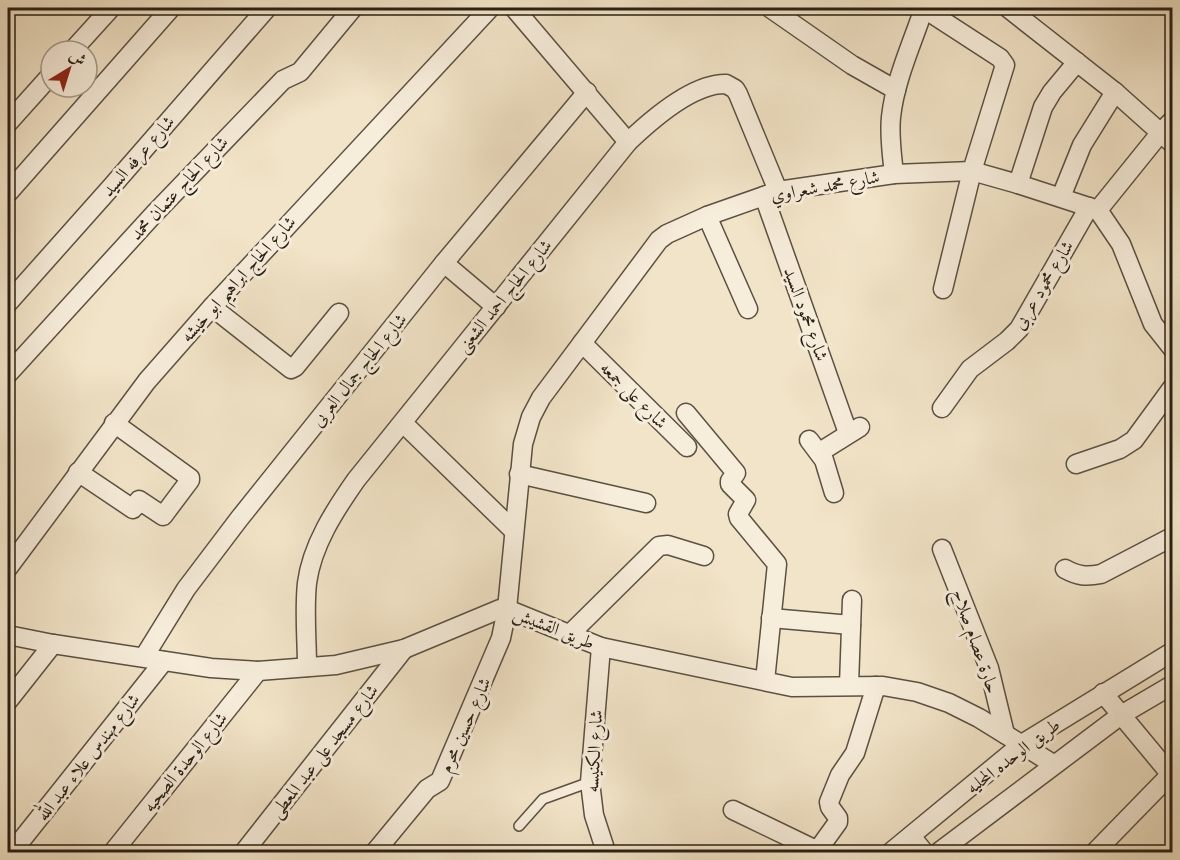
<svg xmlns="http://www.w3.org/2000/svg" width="1180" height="860" font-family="Cardo,Amiri,serif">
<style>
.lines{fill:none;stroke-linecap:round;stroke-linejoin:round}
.service-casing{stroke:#5a5142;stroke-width:12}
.minor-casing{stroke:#5a5142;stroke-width:21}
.service{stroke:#f7eddb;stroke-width:9}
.minor{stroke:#f7eddb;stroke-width:18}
.labels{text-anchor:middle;stroke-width:6;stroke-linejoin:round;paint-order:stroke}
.street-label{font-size:18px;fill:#282015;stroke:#f7eddb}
</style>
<rect width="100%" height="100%" fill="#f2e4c8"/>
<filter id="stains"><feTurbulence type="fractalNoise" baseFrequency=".00333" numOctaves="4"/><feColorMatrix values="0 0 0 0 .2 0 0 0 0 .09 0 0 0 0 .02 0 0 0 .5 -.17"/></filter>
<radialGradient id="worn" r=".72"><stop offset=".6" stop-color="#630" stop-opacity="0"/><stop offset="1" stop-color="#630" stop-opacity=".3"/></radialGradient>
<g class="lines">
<g class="service-casing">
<polyline id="service" points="519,826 543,799 590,782"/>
</g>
<g class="minor-casing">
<g id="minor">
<polyline points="514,8 628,142"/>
<polyline points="770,8 852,65 896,90"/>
<polyline points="923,8 1000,58 1005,65 972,171 943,289"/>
<polyline points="1008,8 1115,92 1172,143"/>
<polyline points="72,51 111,8"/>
<polyline points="8,123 51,75"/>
<path d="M 894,174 C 892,155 889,136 891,117 C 895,80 912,44 924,8"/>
<polyline points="1018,184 1043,107 1052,92 1077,62"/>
<polyline points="8,193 171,8"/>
<polyline points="764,196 848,433"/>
<polyline points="1061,197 1082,145 1115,92"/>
<polyline points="1098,210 1161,132 1172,121"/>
<polyline points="707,216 748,309"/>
<polyline points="444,263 496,307"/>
<polyline points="8,303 113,185 267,8"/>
<polyline points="212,307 291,369 295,367 339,313"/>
<polyline points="582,343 687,447"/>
<polyline points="8,374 154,214 283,80 300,72 353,8"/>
<polyline points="942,408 970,369 1007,341 1019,329 1089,207"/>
<polyline points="686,413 736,473 730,481 730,484 746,500 738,514 739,518 777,564 765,681"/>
<polyline points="403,423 514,531"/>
<polyline points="809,440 824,460 834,493"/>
<polyline points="820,452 860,427"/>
<polyline points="1076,464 1120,449 1134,440 1172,388"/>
<polyline points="78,472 133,509 139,500 163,516 190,480 190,478 114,423"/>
<polyline points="519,474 646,503"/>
<polyline points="942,549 989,668 1005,734"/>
<polyline points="8,568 147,381 212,307 490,8"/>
<path d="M 1065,569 C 1078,576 1086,577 1101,574 L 1172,537"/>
<polyline points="771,618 851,625"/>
<polyline points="570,634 659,546 668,545 704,556"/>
<polyline points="8,635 53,644 211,668 258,671 336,665 404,649 500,609 507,609 601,647 792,687 883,686 917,692 949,703 979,718 1053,764"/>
<polyline points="601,647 590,782 594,815 606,852"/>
<polyline points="144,657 186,589 239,519 444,263 587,92"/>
<path d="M 307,667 C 307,640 304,611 307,583 C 312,545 335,510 356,480 L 628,142 C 651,120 693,83 726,84 L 735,89 L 738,94 L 778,191"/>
<polyline points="849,685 852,600"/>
<polyline points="1103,693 1172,776"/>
<polyline points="8,701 53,644"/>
<polyline points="733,810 814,849 820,847 838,822 838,818 830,807 829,802 840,775 855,753 876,686"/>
<polyline points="911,836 924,852"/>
<polyline points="12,852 164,661"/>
<polyline points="113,852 258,671"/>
<polyline points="244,852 404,649"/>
<polyline points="375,852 427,789 440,781 501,638 507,609 523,444 531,417 541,398 659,240 667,234 707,216 778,191 894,174 972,171 1018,184 1098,210 1121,244 1153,324 1172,348"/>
<polyline points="891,852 1022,744 1172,652"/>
<polyline points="939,852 1121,715 1172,685"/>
<polyline points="1095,852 1171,774"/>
</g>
</g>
<use href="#service" class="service"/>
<use href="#minor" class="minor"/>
</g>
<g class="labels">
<g class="street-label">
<text transform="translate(138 156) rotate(-49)" y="6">شارع عرفه السيد</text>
<text transform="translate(825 186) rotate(-10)" y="6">شارع محمد شعراوي</text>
<text transform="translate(179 188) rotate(-47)" y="6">شارع الحاج عتمان محمد</text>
<text transform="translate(238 279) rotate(-48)" y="6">شارع الحاج ابراهيم ابو خيشه</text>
<text transform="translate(1043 285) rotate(-59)" y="6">شارع محمود عربى</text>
<text transform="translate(504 296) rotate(-51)" y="6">شارع الحاج احمد الشعنى</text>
<text transform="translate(806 314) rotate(70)" y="6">شارع محمود السيد</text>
<text transform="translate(359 370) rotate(-51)" y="6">شارع الحاج جمال العربى</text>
<text transform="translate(634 395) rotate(45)" y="6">شارع على جمعه</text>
<text transform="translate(554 628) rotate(22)" y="6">طريق القشيش</text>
<text transform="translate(976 641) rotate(71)" y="6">حارة عصام صلاح</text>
<text transform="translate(465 725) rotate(-66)" y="6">شارع حسين محرم</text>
<text transform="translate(324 751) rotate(-52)" y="6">شارع مسجد على عبد المعطى</text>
<text transform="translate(594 751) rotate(-87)" y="6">شارع الكنيسه</text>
<text transform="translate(1013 756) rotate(-37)" y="6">طريق الوحده المحليه</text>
<text transform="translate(88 757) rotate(-52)" y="6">شارع مهندس علاء عبد الله</text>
<text transform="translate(185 762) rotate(-51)" y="6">شارع الوحدة الصحيه</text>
</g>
</g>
<rect width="1180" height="860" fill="none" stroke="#f2e4c8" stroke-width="30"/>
<rect x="9" y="9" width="1162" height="842" fill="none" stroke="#282015" stroke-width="3"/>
<rect x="15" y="15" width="1150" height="830" fill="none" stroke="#282015" stroke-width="1.5"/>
<g transform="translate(69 69) rotate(38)"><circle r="28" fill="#f7eddb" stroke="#a49b8c" stroke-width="1.5"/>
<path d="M0-4.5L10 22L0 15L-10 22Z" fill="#8f2418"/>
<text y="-9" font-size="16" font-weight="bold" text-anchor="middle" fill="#282015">ش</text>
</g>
<rect width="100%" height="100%" filter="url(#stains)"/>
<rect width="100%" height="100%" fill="url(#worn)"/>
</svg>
